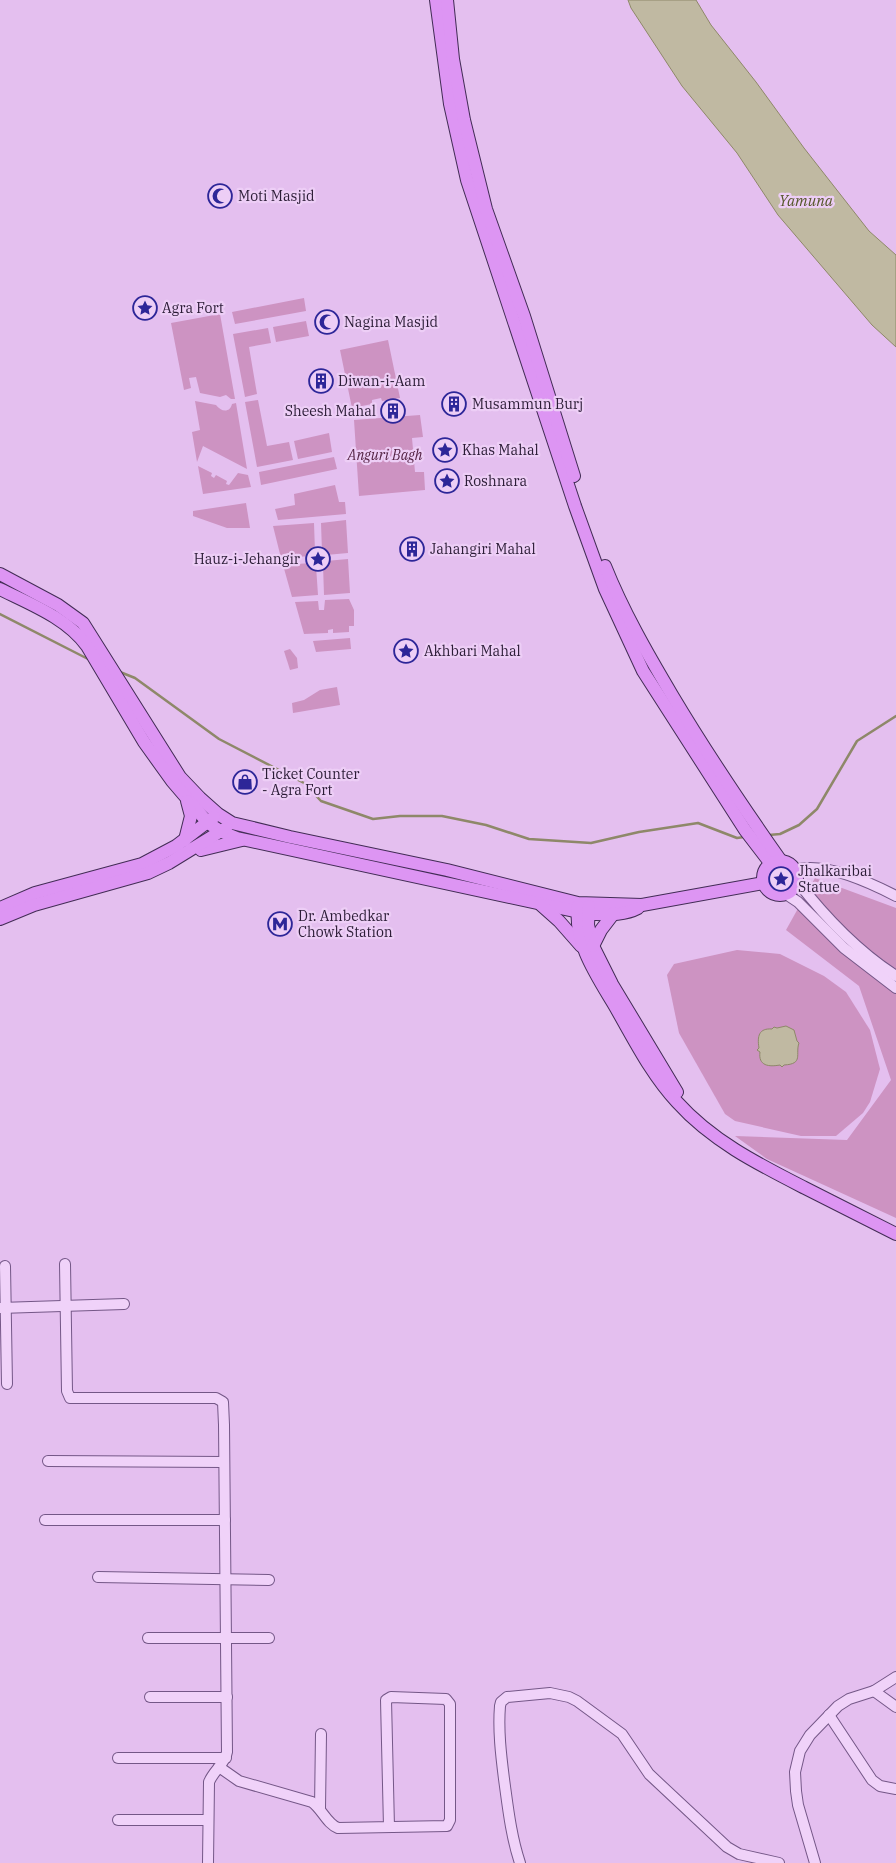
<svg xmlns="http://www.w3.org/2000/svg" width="896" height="1863" font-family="'IBM Plex Serif',serif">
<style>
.green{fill:#cd93c2}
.water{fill:#c0b9a2;stroke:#8e8869}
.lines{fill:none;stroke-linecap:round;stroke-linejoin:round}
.stream{stroke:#8e8869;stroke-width:2.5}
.minor-casing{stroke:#745787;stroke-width:12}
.major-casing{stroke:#422c55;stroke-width:14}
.minor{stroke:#f0d2f9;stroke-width:10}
.major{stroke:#dd95f3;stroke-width:12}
.labels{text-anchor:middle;stroke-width:4.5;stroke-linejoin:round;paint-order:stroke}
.poi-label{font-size:14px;fill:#2b1c36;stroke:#edcef6;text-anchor:start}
.park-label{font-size:14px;font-style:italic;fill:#532243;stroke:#edcef6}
.water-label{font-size:15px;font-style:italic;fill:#56572b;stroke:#edcef6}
</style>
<rect width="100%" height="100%" fill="#e4bfef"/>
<g class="green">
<polygon points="304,298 306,311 235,324 232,312"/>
<polygon points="220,314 235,399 231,399 226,395 220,397 200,393 196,377 189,378 191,388 184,390 171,323"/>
<polygon points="306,321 309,336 276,342 273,327"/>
<polygon points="268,328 271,343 249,347 257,394 245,397 233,334"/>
<polygon points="388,340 400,398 382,401 381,398 372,400 372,404 352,408 340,350"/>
<polygon points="258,400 267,446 289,442 293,460 257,467 245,402"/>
<path d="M 195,401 L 216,405 C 221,412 230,413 232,404 L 236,403 L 247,469 L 203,446 L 197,462 L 192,432 L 200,430 Z"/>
<polygon points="420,415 423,437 412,438 415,472 424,472 425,490 359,496 354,420"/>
<polygon points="329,433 332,452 298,459 294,441"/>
<polygon points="334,457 337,469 261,485 259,472"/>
<polygon points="198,466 212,473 211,476 214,478 216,475 227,481 226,484 229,485 238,473 248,475 251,487 203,494"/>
<polygon points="335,485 339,502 345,502 346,514 278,520 275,509 295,505 294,494"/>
<polygon points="246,503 250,528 227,528 193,516 193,511"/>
<polygon points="346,520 348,553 326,555 325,552 322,552 321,523"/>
<polygon points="314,523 315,552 311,553 311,556 281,558 273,526"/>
<polygon points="348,559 350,593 324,595 323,565 326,565 326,561"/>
<polygon points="311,563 312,566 316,566 318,595 292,597 283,565"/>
<polygon points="349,599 354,610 354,626 349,626 349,632 333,633 333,629 328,630 328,633 304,634 295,602 318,601 319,610 324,610 325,600"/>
<polygon points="350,638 351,649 316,652 313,641"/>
<polygon points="290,649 297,658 298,668 290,670 284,651"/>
<polygon points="337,687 340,705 293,713 292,703 304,700 320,690"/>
<polygon points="815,878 896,908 896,1218 767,1159 735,1136 847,1140 891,1080 859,986 786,930"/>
<polygon points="737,950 780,954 824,976 846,992 870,1030 880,1069 870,1102 863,1113 836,1136 801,1136 735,1121 725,1114 679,1033 667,975 674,964"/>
</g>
<g class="water">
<polygon points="628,0 696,0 711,25 756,82 804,148 869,231 896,255 896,347 872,325 778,215 737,153 682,86 631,8"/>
<path d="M 786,1026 L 794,1030 L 797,1041 L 799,1043 C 795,1054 804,1064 784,1065 L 782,1067 L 780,1065 C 769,1067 758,1066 760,1052 L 757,1050 L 759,1048 C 757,1036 759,1028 772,1029 L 774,1027 L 777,1028 Z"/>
</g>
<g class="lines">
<g class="stream">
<polyline points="0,614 90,660"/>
<polyline points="120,672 135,678 219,739 304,783 321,801 373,819 400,816 442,816 486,825 529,839 591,843 639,832 698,823 737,838 744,837"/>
<polyline points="769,835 780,834 799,825 817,809 857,741 896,716"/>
</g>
<g class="minor-casing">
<g id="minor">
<path d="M 795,870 C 824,861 869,882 896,896"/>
<path d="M 797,881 C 825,917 857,951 896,976"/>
<polyline points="786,894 798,902 844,948 896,988"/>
<path d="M 65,1264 L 67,1391 L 70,1398 L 216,1398 L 223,1402 L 224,1425 L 227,1752 C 225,1764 214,1770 209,1782 L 208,1863"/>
<polyline points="5,1266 7,1384"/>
<polyline points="0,1308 124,1304"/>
<polyline points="48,1461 224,1462"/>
<polyline points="45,1520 225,1520"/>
<polyline points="98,1577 269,1580"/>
<polyline points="148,1638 269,1638"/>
<polyline points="874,1691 896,1707"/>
<polyline points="150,1697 227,1697"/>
<polyline points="829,1715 872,1780 880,1786 896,1789"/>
<polyline points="118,1758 226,1758"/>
<path d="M 219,1767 L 239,1781 L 312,1802 C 322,1809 327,1824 338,1828 L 447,1826 L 450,1820 L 450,1704 L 446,1699 L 391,1697 L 386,1700 L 389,1827"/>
<polyline points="320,1809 321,1734"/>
<polyline points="118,1820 208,1820"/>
<path d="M 520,1863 C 511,1836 508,1808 504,1779 C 501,1755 498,1730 500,1706 L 501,1702 L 507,1697 L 550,1693 L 569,1697 L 577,1701 L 622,1734 L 649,1774 L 727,1847 L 739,1854 L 779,1863"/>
<polyline points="815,1863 798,1805 796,1791 795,1772 800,1751 810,1735 838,1706 849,1699 874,1691 896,1677"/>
</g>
</g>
<g class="major-casing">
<g id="major">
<polyline points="436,0 450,104 467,180 575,506 605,589 643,671 745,830 771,864"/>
<polyline points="447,0 453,59 464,120 486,209 524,316 574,476"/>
<path d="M 605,566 C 623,611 647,653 672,695 C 706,752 743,807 781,861"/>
<polyline points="0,574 58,605 83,623 180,777 200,798 218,814 232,823 290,837 447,870 578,903 642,905 764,883"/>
<path d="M 0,589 C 30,604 67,618 87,646 L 144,742 L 172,781 L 208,823 L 222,832 L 237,838 L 588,914 C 604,914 623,916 638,908"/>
<polyline points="185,840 191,816 187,801"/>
<polyline points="201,850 242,840"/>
<circle cx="780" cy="878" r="17"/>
<polyline points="541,905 559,921 581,946"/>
<path d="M 578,906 C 574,942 595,973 613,1003 C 633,1037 650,1073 677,1102 C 712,1141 758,1164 805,1188 C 835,1203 866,1219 896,1234"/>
<polyline points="589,906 588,925 593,946 612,984 677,1092"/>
<polyline points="0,908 35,893 142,864 176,846 214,817"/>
<polyline points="0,919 34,905 148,873 169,863 226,828"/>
<polyline points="593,946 601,930 614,913"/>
</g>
</g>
<use href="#minor" class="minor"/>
<use href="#major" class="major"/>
</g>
<defs>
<g id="mosque-ring" transform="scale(1.25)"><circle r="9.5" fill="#edcef6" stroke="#2d2698" stroke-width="1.5"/><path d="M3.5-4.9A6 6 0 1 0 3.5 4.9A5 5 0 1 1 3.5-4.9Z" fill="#2d2698"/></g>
<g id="sight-ring" transform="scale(1.25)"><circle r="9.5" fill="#edcef6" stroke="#2d2698" stroke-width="1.5"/><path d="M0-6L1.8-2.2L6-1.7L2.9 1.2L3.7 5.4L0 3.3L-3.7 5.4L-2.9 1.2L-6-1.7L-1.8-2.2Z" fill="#2d2698"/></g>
<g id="building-ring" transform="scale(1.25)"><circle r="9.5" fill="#edcef6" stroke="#2d2698" stroke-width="1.5"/><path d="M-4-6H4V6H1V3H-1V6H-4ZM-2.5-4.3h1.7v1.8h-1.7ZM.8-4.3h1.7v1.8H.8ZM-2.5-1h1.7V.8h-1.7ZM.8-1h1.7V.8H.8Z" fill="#2d2698"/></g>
<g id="shop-ring" transform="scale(1.25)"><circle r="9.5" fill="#edcef6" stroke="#2d2698" stroke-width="1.5"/><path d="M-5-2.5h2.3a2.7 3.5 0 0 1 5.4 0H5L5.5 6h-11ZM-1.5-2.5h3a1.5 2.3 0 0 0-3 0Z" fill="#2d2698"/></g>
<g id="metro-ring" transform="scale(1.25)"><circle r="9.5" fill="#edcef6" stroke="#2d2698" stroke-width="1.5"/><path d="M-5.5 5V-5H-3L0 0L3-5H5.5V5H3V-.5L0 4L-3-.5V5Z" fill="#2d2698"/></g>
</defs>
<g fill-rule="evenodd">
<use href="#mosque-ring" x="220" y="196"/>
<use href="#sight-ring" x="145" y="308"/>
<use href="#mosque-ring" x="327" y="322"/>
<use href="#building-ring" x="321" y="381"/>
<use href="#building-ring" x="454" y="404"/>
<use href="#building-ring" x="393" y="411"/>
<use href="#sight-ring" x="445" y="450"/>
<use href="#sight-ring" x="447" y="481"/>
<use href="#building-ring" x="412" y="549"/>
<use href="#sight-ring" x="318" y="559"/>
<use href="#sight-ring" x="406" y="651"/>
<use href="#shop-ring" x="245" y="782"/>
<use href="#sight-ring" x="781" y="879"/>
<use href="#metro-ring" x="280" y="924"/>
</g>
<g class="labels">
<g class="poi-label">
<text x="238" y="201">Moti Masjid</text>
<text x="162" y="313">Agra Fort</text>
<text x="344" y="327">Nagina Masjid</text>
<text x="338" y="386">Diwan-i-Aam</text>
<text x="472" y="409">Musammun Burj</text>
<text x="376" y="416" text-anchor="end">Sheesh Mahal</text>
<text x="462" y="455">Khas Mahal</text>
<text x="464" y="486">Roshnara</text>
<text x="430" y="554">Jahangiri Mahal</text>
<text x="300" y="564" text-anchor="end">Hauz-i-Jehangir</text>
<text x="424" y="656">Akhbari Mahal</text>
<text x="262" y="779">Ticket Counter<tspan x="262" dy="16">- Agra Fort</tspan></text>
<text x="798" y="876">Jhalkaribai<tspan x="798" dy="16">Statue</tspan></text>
<text x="298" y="921">Dr. Ambedkar<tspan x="298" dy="16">Chowk Station</tspan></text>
</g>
<g class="park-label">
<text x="385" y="460">Anguri Bagh</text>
</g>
<g class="water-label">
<text x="806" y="206">Yamuna</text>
</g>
</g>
</svg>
